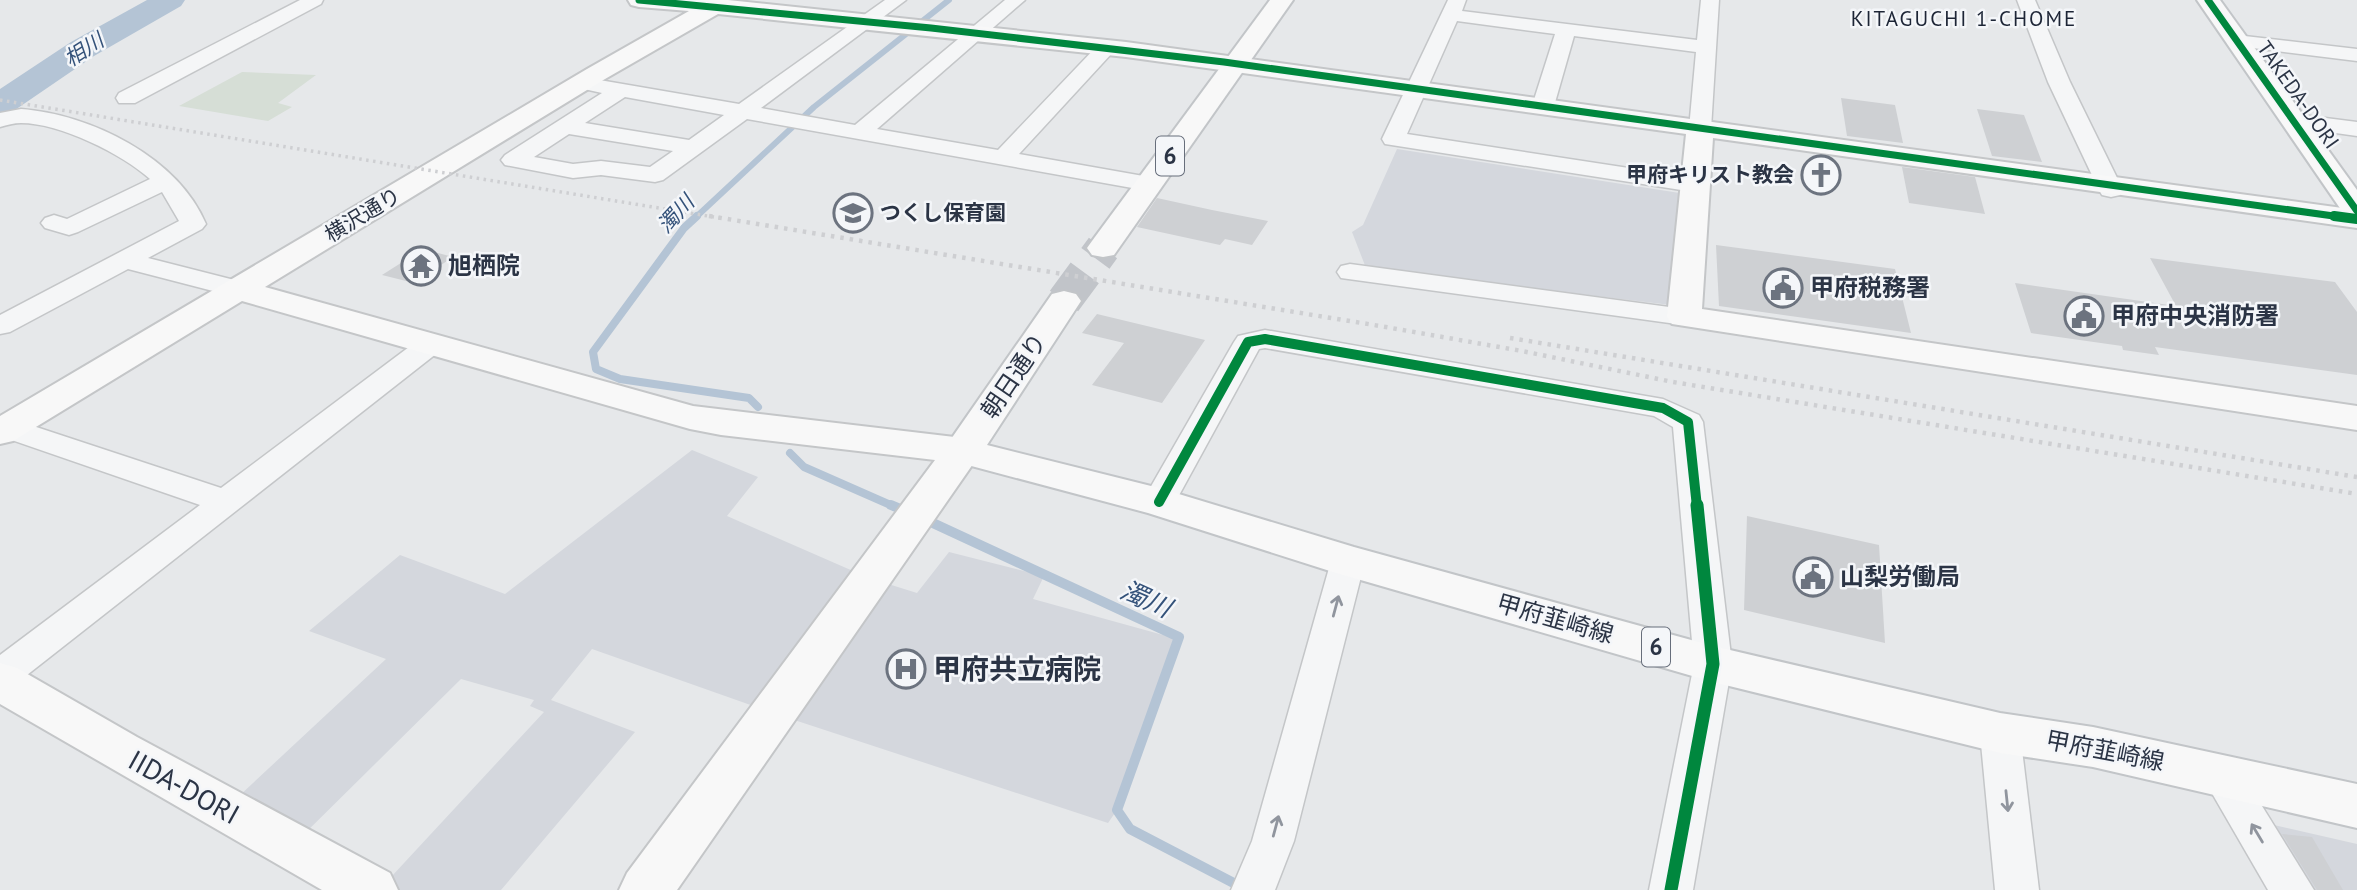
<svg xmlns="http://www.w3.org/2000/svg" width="2357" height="890" font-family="'PT Sans','Noto Sans JP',sans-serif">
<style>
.built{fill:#d4d7dd}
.green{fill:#d6ded6}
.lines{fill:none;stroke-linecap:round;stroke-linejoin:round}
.stream-far2{stroke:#b4c4d5;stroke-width:6}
.stream-far1{stroke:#b4c4d5;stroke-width:8}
.stream{stroke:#b4c4d5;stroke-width:10}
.river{fill:#b4c4d5;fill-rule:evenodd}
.building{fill:#ced0d3}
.primary-tunnel{stroke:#c1c4c9;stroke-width:35;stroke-dasharray:35 18;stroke-linecap:butt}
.street-casing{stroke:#c4c6c8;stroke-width:3}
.secondary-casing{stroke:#c4c6c8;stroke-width:4}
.primary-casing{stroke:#c2c5c8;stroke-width:4}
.street{fill:#f5f6f7;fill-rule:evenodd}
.secondary{fill:#f8f8f8;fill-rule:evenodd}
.primary{fill:#f8f8f8;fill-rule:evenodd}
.rail-far1{stroke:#cecfd2;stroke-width:3.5;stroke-dasharray:2.5 4.5;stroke-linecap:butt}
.rail{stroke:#cecfd2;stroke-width:4.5;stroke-dasharray:3.5 6;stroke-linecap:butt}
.cycleway-far2-casing{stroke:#f4f6f9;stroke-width:10}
.cycleway-far1-casing{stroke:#f4f6f9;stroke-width:14}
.cycleway-casing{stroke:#f4f6f9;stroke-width:18}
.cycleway-far2{stroke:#00873e;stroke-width:7}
.cycleway-far1{stroke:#00873e;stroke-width:10}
.cycleway{stroke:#00873e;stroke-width:13}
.oneway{stroke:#90959e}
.labels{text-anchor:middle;stroke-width:5;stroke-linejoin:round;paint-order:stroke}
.far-neighbourhood-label{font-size:21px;letter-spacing:2px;fill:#1d2536;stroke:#f4f6f9}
.far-water-label{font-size:21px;font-style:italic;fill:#34527a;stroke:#f4f6f9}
.far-street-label{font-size:21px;fill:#2b3445;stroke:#f4f6f9}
.far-poi-label{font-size:21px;font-weight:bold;fill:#2b3445;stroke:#f4f6f9;text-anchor:end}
.shield{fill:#f4f6f9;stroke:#676e7b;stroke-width:2}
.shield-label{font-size:23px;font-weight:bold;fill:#2b3445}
.poi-label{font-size:24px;font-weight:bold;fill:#2b3445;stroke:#f4f6f9;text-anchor:start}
.street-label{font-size:24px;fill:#2b3445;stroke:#f4f6f9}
.water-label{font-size:26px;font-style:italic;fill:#34527a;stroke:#f4f6f9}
.near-poi-label{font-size:28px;font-weight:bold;fill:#2b3445;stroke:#f4f6f9;text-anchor:start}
.near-street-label{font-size:28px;fill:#2b3445;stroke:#f4f6f9}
</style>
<rect width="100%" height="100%" fill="#e6e8ea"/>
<g class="built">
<polygon points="1397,149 1686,194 1679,306 1366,268 1352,232 1363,225"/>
<polygon points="692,450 758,477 727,516 869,578 917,593 949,552 1044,576 1033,599 1174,638 1117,810 1108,823 773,713 592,649 551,700 635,732 501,890 379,890 544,712 530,706 534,700 461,679 291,847 224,810 386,659 309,631 400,555 505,594"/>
<polygon points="2261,822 2357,844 2357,890 2305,890"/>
</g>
<polygon class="green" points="242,72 316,75 278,103 292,107 268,121 179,106"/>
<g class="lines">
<polyline class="stream-far2" points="695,218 814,107 949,0"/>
<g class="stream-far1">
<polyline points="697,216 684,228 593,352 596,369 620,379 749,398 758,407"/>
<polyline points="790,453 804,467 895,507"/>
</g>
<g class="stream">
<polyline points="891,505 910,513"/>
<polyline points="922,518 1179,637 1117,810 1130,829 1247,890"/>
</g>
<polygon class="river" points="147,0 185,0 181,6 94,56 12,112 0,116 0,89 71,42"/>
</g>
<g class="building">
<polygon points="1841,98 1895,105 1903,143 1847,136"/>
<polygon points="1977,109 2024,115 2042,162 1992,156"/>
<polygon points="1902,167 1975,177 1985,214 1909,203"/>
<polygon points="1157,198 1212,210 1268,221 1252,245 1225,239 1220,245 1137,227"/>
<polygon points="1716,245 1895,269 1911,333 1719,306"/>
<polygon points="423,249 453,257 414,283 382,275"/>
<polygon points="2150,258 2335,282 2357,312 2357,375 2155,347 2159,355 2123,350 2122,346 2031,333 2015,283 2176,306"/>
<polygon points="1097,314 1205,340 1162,403 1092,385 1124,343 1082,333"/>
<polygon points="1747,516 1879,545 1885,643 1744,610"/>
<polygon points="2282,834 2312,837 2343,890 2317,890"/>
</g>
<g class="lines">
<polyline class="primary-tunnel" points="1064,301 1103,248"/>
<g class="street-casing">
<g id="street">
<polygon points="300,0 323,0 321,4 135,103 119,103 116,98 119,93"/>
<path d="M 885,0 L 906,0 L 761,108 L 855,125 L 1005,0 L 1025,0 L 877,129 L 998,150 L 1099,44 L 1113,44 L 1116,48 L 1113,52 L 1019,154 L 1149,177 L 1157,179 L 1161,184 L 1157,189 L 1149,191 L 747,119 L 663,180 L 655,182 L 601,175 L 573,178 L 505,165 L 501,160 L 505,155 L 602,93 L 575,87 L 571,83 L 575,79 L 582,77 L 739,104 ZM 625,97 L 724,115 L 689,140 L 585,123 ZM 569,134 L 673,151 L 650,167 L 601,161 L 573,164 L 534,157 Z"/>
<polygon points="1448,0 1466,0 1462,11 1697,40 1701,0 1719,0 1711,129 1708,134 1692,134 1689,129 1696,52 1574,36 1554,106 1551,111 1535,111 1532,106 1555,34 1457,21 1407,134 1694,178 1703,180 1706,185 1703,190 1694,192 1385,144 1382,139"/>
<polygon points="2017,0 2035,0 2070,82 2123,190 2120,195 2111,197 2102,195 2099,190 2048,82"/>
<polygon points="2236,35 2357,49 2357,61 2229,45 2226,41 2229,37"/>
<path d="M 21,109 C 90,114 178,157 206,224 L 202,229 L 148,258 L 250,284 L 254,290 L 250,296 L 240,298 L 128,269 L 10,332 L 0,334 L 0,315 L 179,221 L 162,192 L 78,232 L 69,235 L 45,228 L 41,223 L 45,218 L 54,215 L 67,219 L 150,179 C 122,154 60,123 21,123 C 14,123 7,125 0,127 L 0,113 Z"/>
<polygon points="2294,114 2357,122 2357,136 2286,126 2283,121 2286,116"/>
<polygon points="1350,264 1684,309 1694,311 1698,317 1694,323 1684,325 1341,278 1337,272 1341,266"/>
<polygon points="1265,330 1663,399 1699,415 1703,422 1732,664 1693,890 1649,890 1694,664 1673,427 1654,416 1265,348 1259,349 1171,510 1159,513 1147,510 1142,502 1234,342 1238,336"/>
<polygon points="431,335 441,338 445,344 441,350 13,686 0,691 0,655 200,505 0,436 0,420 7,418 18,421 221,488 421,338"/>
<polygon points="1348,549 1360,552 1365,561 1294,841 1275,890 1231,890 1252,841 1331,561 1336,552"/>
<polygon points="2000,717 2014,722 2020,733 2039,890 1995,890 1980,733 1986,722"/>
<polygon points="2222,759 2236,764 2314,890 2268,890 2202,776 2208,764"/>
</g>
</g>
<g class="secondary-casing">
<g id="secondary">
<polygon points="628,0 728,0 1126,42 2357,210 2357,228 1713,138 1702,309 2357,406 2357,430 1672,324 1667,317 1686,134 1126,57 718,14 605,79 265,287 693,406 963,438 977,442 982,451 677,890 619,890 627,873 935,460 721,435 690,429 242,301 13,441 0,444 0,416 587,69 689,11 639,7 631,5"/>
<polygon points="0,663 17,668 137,737 390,873 398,890 322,890 0,704"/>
</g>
</g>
<g class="primary-casing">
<g id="primary">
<polygon points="1270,0 1293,0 1114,255 1103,257 1092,255 1087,248 1092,241"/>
<polygon points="2197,0 2220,0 2357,190 2357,220 2346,217"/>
<polygon points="1064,291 1076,294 1081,301 987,445 1159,488 1354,547 1713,646 2000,713 2093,727 2357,784 2357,828 2093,767 2000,753 1713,682 1333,572 1148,513 949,460 944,451 949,442 1052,294"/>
</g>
</g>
<use href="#street" class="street"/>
<use href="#secondary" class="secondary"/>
<use href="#primary" class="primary"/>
<polyline class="rail-far1" points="0,100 720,218"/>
<g class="rail">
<polyline points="709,216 1380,326 1522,351 1673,382 2357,494"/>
<polyline points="1510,338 2357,477"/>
</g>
<g class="cycleway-far2-casing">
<g id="cycleway-far2">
<polyline points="639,0 931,28 1224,62 2348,218"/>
<polyline points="2208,0 2357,211"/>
</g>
</g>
<g class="cycleway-far1-casing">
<g id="cycleway-far1">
<polyline points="2334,216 2357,219"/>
<polyline points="1159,502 1248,342 1265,339 1663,408 1688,422 1697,507"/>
</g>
</g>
<g class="cycleway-casing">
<polyline id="cycleway" points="1671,890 1713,664 1697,505"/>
</g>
<use href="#cycleway-far2" class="cycleway-far2"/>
<use href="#cycleway-far1" class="cycleway-far1"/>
<use href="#cycleway" class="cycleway"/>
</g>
<defs><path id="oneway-shaft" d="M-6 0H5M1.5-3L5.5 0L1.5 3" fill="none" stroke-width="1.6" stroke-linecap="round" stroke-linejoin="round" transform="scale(1.75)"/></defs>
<g class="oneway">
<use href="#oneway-shaft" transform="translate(1336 606) rotate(-75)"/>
<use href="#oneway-shaft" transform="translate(2007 801) rotate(84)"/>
<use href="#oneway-shaft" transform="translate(1276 826) rotate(-75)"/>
<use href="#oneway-shaft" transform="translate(2257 833) rotate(-121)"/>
</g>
<defs>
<g id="church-ring" transform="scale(2.0125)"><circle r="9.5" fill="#f4f6f9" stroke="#6c737f" stroke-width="1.5"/><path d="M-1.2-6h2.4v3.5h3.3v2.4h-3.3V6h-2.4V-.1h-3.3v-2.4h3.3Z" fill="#6c737f"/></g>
<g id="school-ring" transform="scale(2.0125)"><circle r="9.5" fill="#f4f6f9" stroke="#6c737f" stroke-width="1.5"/><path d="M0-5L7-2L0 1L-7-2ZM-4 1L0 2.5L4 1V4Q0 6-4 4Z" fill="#6c737f"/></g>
<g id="temple-ring" transform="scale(2.0125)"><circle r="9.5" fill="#f4f6f9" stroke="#6c737f" stroke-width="1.5"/><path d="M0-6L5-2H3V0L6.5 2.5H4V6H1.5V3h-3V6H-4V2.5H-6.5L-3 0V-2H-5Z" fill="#6c737f"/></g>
<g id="civic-ring" transform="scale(2.0125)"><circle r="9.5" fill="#f4f6f9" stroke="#6c737f" stroke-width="1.5"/><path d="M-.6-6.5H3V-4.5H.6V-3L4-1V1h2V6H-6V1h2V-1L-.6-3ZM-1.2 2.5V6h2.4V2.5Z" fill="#6c737f"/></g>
<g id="hospital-ring" transform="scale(2.0125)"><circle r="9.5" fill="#f4f6f9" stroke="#6c737f" stroke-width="1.5"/><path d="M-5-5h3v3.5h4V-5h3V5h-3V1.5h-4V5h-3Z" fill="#6c737f"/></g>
</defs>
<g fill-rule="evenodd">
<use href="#church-ring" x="1821" y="175"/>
<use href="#school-ring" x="853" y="213"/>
<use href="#temple-ring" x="421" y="266"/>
<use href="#civic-ring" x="1783" y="288"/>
<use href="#civic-ring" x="2084" y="316"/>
<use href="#civic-ring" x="1813" y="577"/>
<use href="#hospital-ring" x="906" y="669"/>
</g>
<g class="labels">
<g class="far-neighbourhood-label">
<text x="1964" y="26">KITAGUCHI 1-CHOME</text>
</g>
<g class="far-water-label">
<text transform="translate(84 50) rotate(-33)" y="7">相川</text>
<text transform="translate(676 214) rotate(-47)" y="7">濁川</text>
</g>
<g class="far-street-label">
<text transform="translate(2298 95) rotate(55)" y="7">TAKEDA-DORI</text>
<text transform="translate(363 215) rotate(-31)" y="7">横沢通り</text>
</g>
<g class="far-poi-label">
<text x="1794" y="182">甲府キリスト教会</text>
<text x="880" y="220" text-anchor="start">つくし保育園</text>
</g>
<g class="shield">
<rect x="1156" y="136.5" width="28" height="39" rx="5"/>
<rect x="1642" y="627.5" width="28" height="39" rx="5"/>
</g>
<g class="shield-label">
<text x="1170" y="164">6</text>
<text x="1656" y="655">6</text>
</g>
<g class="poi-label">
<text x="448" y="274">旭栖院</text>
<text x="1810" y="296">甲府税務署</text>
<text x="2111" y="324">甲府中央消防署</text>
<text x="1840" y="585">山梨労働局</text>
</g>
<g class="street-label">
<text transform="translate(1014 376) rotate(-56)" y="8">朝日通り</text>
<text transform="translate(1555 619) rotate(16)" y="8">甲府韮崎線</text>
<text transform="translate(2105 751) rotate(11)" y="8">甲府韮崎線</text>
</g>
<g class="water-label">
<text transform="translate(1146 599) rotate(24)" y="9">濁川</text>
</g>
<g class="near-poi-label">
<text x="933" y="679">甲府共立病院</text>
</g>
<g class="near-street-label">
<text transform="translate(184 787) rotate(29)" y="10">IIDA-DORI</text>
</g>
</g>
</svg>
